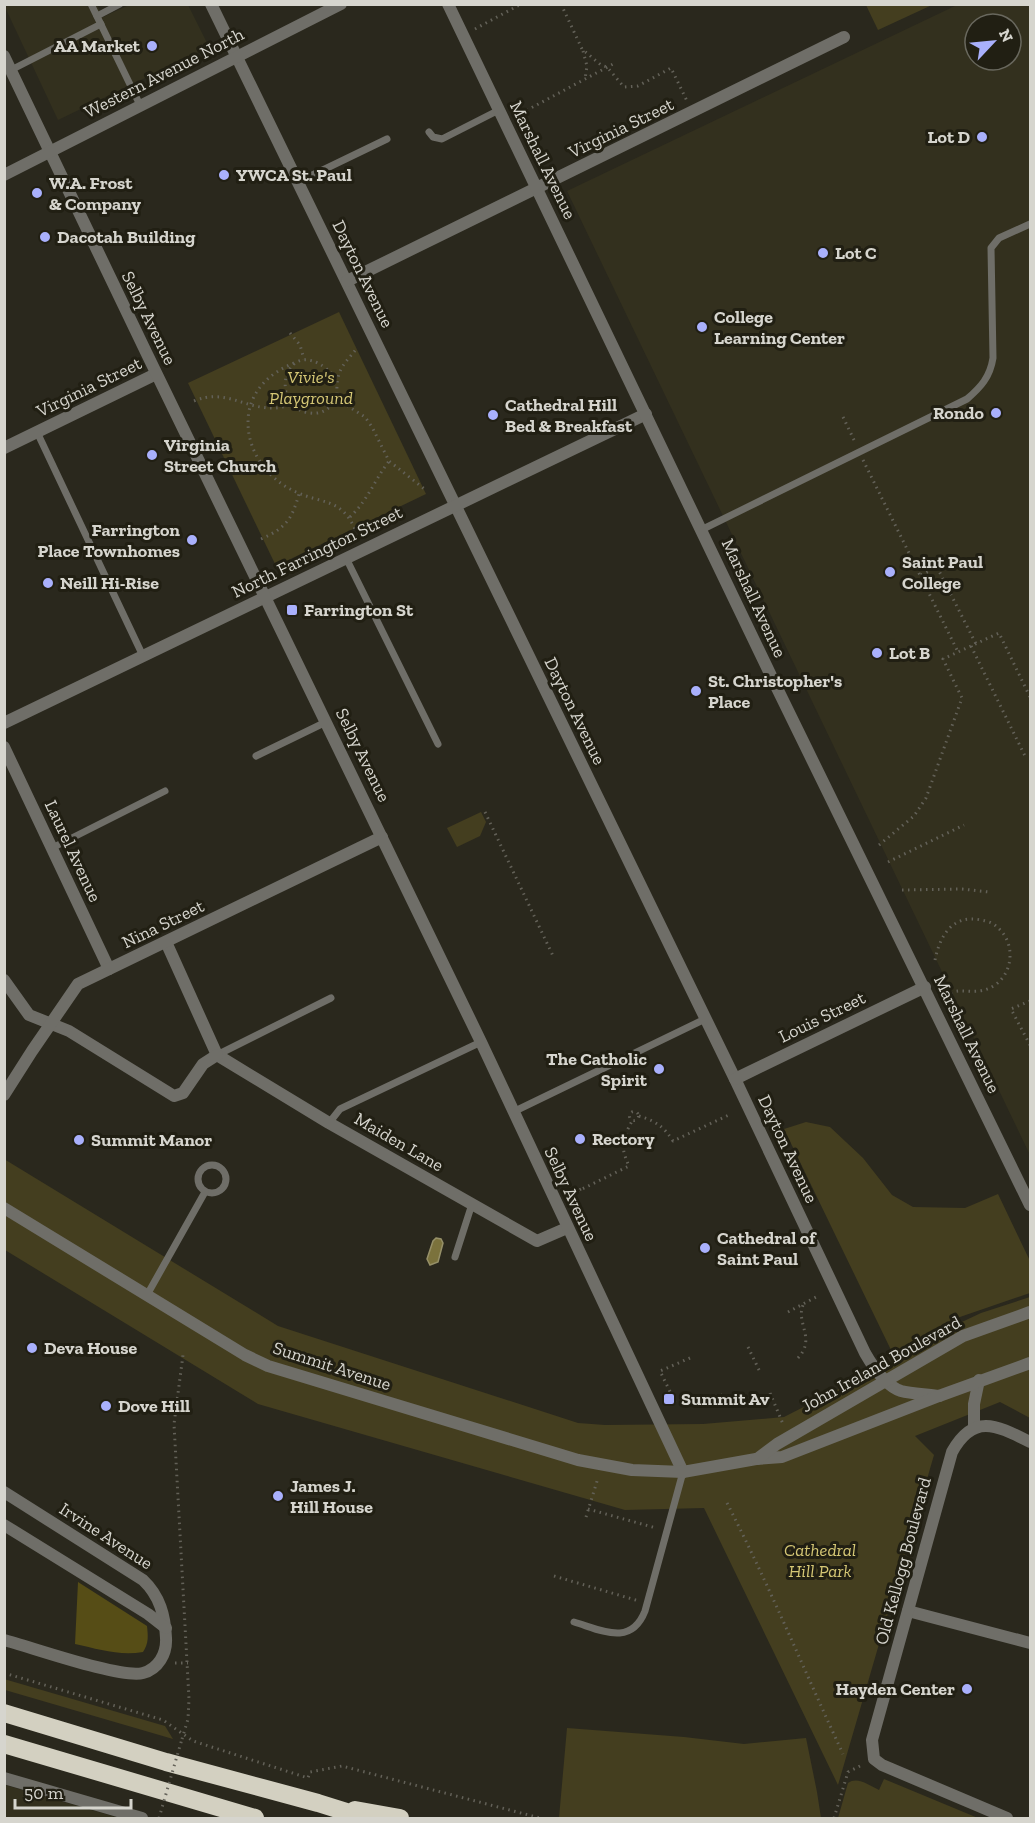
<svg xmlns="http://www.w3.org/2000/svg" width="1035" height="1823" font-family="'Zilla Slab',serif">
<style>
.built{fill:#33301e;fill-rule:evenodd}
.green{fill:#443e1f}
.forest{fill:#564d16}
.water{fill:#7b723c;stroke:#969068;stroke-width:1.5}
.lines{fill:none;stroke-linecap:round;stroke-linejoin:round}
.path{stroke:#636158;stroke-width:3;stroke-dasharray:1.5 4.5;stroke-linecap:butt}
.service{stroke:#6f6e68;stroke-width:7}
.minor{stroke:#6f6e68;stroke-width:12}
.tertiary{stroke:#6f6e68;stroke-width:12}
.motorway{stroke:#d3d0c1;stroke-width:18}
.path-bridge{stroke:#636158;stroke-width:3;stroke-dasharray:1.5 4.5;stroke-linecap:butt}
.poi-dot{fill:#a9b0fc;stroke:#211f13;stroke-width:2}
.labels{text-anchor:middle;stroke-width:6;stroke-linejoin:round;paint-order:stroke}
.poi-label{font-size:18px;font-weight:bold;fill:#d6d5ce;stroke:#211f13;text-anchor:start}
.street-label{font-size:18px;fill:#d6d5ce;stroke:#211f13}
.park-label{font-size:18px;font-style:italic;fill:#d5c775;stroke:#211f13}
</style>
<rect width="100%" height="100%" fill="#2a281d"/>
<g class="built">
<polygon points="4,5 97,5 103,17 129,5 188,5 209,47 58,120"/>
<path d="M 957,5 L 1030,5 L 1030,1155 L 567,191 ZM 975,24 L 1011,24 L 1011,60 L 975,60 Z"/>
<polygon points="4,1785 5,1785 119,1818 5,1818"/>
</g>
<g class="green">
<polygon points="866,5 932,5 878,30"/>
<polygon points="339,312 426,494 276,566 188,383"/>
<polygon points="481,812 486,822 480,836 457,847 447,828"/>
<polygon points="806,1122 830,1127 863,1158 892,1195 913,1207 965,1208 998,1194 1030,1261 1030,1293 957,1318 895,1353 891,1350 784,1129"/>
<polygon points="4,1159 278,1326 578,1423 605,1425 703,1424 784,1417 896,1360 930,1337 981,1313 1030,1297 1030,1418 1000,1402 915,1436 934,1455 838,1785 704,1508 625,1510 258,1404 5,1250"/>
<polygon points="4,1679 165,1726 173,1739 5,1690"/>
<polygon points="567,1728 684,1737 744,1744 806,1738 817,1792 821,1818 559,1818"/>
<path d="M 884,1779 L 978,1818 L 838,1818 L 848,1783 C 857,1776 869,1785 879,1790 Z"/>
</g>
<path class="forest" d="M 78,1582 L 147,1626 C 148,1636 149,1643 143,1652 C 119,1656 98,1649 75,1644 Z"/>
<polygon class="water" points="436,1238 441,1239 443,1243 438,1262 430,1265 427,1259 433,1241"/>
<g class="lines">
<g class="path">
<polyline points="561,4 582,49 601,65 607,67 624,87 638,86 671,68 687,101"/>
<polyline points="475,29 521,4"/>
<polyline points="583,51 587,66 585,79"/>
<polyline points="516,116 615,63"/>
<polyline points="290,333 300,345 304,359"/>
<path d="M 294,363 C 272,372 254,387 249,411 C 243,446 265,478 296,492 C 322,504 341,498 355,529"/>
<path d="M 336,378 C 289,326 266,401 305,412 C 321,416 328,410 337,399 C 336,370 340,369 358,347"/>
<polyline points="337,399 365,417 372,427 389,461 427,491"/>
<path d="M 194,401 C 226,388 244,409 274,408 C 280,408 286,406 292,405"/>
<polyline points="843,417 855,442"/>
<polyline points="863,460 958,652"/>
<path d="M 350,517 C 368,500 374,481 389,461"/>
<path d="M 261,539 C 286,528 292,519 299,494"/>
<polyline points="921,575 937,567 976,644"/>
<polyline points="971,646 1025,756"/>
<polyline points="485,812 554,958"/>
<polyline points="879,845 914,816 926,798 962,698 943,659 999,633 1030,697"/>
<polyline points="888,862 964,825"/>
<polyline points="902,890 962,889 989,892"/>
<path d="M 935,960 C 940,935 953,914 981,920 C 987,921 994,923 998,928 C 1015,942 1014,972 995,985 C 977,997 963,987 951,993"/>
<polyline points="1030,1001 1011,1009 1030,1045"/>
<circle cx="634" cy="1116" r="4.5"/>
<path d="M 639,1116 C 656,1121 664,1127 673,1141 L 731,1114"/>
<path d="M 581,1189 L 574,1193 L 629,1166 C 620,1146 622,1140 632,1121"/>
<polyline points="788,1312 818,1296"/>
<polyline points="748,1347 761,1374"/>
<polyline points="690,1358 660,1371 675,1402 722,1395"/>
<path d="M 798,1358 C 817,1338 794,1322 804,1303"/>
<polyline points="770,1393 783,1424"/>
<path d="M 727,1503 C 769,1585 804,1670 843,1754"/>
<polyline points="588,1509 656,1528"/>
<polyline points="586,1517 598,1478"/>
<polyline points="554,1576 639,1601"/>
<polyline points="175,1663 188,1663"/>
<polyline points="4,1673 163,1720 193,1741 308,1778 310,1772 342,1766 540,1818"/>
<polyline points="182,1739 188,1719 189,1699 174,1424 183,1355"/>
<polyline points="834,1818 848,1772 862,1765"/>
</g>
<g class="service">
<polyline points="91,4 140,105"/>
<polyline points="97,16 120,4"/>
<polyline points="11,70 101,24"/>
<polyline points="429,132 433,137 442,139 499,110"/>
<polyline points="298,182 387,139"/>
<polyline points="37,432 143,656"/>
<path d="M 701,530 L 967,399 C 981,387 990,377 993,358 L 991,248 L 999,238 L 1030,224"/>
<polyline points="346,558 438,744"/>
<polyline points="256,756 326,722"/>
<polyline points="52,848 165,791"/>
<polyline points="217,1055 331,998"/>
<polyline points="513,1112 705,1019"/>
<polyline points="329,1123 340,1109 481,1042"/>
<circle cx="212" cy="1179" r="14"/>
<polyline points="455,1257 472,1204"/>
<polyline points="147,1295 205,1192"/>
<path d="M 574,1622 C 601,1630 631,1647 645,1611 L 683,1472"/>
</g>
<g class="minor">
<path d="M 211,4 L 735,1079 L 865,1353 C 873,1367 886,1386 901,1391 C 912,1394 927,1394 939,1396"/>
<polyline points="347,281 844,37"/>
<polyline points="4,448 156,374"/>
<polyline points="4,723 646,414"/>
<polyline points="4,747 109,969"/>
<polyline points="166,942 217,1055 329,1123 537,1241 567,1228"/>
<polyline points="4,980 29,1015 69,1031 174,1096 183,1093 203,1064 217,1055"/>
<polyline points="735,1079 925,987"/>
<polyline points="4,1095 32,1051 78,984 382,837"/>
<polyline points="974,1427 974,1404 979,1380"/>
<path d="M 4,1492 L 143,1580 C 160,1596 165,1616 166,1638 C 167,1654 158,1669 143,1673 C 121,1679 31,1647 4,1640"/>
<polyline points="4,1525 148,1614 166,1628"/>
<polyline points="908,1611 1030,1643"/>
<polyline points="4,1778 142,1818"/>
<path d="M 1007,1818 L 882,1765 L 874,1759 L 872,1740 L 952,1452 C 974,1412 998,1426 1030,1442"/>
</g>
<g class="tertiary">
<polyline points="448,4 776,686 1030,1205"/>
<polyline points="4,56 146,352 481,1042 683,1472"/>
<polyline points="4,175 341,4"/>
<polyline points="4,1208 245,1355 268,1366 578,1460 632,1470 683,1472 756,1459 782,1457 939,1396 1030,1363"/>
<polyline points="757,1459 777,1444 963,1336 1030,1312"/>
</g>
<g class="motorway">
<polyline points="4,1713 166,1762 318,1803 366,1818"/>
<polyline points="4,1744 255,1818"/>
<polyline points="355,1810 400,1818"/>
</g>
<polyline class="path-bridge" points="159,1818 182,1739"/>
</g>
<g class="poi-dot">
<circle cx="152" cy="46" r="6"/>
<circle cx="982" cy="137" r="6"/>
<circle cx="224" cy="175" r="6"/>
<circle cx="37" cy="193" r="6"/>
<circle cx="45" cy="237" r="6"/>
<circle cx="823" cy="253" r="6"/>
<circle cx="702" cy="327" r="6"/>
<circle cx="996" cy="413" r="6"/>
<circle cx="493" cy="415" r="6"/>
<circle cx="152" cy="455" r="6"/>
<circle cx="192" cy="540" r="6"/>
<circle cx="890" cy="572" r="6"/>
<circle cx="48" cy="583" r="6"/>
<rect x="286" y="604" width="12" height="12" rx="3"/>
<circle cx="877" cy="653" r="6"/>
<circle cx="696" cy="691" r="6"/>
<circle cx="659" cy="1069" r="6"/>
<circle cx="580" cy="1139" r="6"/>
<circle cx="79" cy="1140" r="6"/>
<circle cx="705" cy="1248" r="6"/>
<circle cx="32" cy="1348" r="6"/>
<rect x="663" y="1393" width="12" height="12" rx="3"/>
<circle cx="106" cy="1406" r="6"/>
<circle cx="278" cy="1496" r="6"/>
<circle cx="967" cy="1689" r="6"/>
</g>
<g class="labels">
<g class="poi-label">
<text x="140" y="52" text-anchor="end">AA Market</text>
<text x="970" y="143" text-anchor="end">Lot D</text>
<text x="236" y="181">YWCA St. Paul</text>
<text x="49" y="189">W.A. Frost<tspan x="49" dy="21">&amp; Company</tspan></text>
<text x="57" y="243">Dacotah Building</text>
<text x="835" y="259">Lot C</text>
<text x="714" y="323">College<tspan x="714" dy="21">Learning Center</tspan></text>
<text x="505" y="411">Cathedral Hill<tspan x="505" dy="21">Bed &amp; Breakfast</tspan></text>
<text x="984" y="419" text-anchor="end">Rondo</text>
<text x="164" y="451">Virginia<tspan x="164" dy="21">Street Church</tspan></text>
<text x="180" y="536" text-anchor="end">Farrington<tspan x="180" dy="21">Place Townhomes</tspan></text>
<text x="902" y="568">Saint Paul<tspan x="902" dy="21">College</tspan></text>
<text x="60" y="589">Neill Hi-Rise</text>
<text x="304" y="616">Farrington St</text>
<text x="889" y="659">Lot B</text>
<text x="708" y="687">St. Christopher's<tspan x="708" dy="21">Place</tspan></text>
<text x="647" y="1065" text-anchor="end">The Catholic<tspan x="647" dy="21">Spirit</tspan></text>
<text x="592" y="1145">Rectory</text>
<text x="91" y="1146">Summit Manor</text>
<text x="717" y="1244">Cathedral of<tspan x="717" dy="21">Saint Paul</tspan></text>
<text x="44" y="1354">Deva House</text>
<text x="681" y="1405">Summit Av</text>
<text x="118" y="1412">Dove Hill</text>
<text x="290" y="1492">James J.<tspan x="290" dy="21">Hill House</tspan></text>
<text x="955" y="1695" text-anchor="end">Hayden Center</text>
</g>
<g class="street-label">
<text transform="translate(164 73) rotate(-27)" y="6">Western Avenue North</text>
<text transform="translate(621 128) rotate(-26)" y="6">Virginia Street</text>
<text transform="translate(543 160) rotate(64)" y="6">Marshall Avenue</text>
<text transform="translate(363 274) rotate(64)" y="6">Dayton Avenue</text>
<text transform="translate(149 318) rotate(64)" y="6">Selby Avenue</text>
<text transform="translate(89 387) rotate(-26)" y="6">Virginia Street</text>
<text transform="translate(317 552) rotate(-26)" y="6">North Farrington Street</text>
<text transform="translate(754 598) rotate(65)" y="6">Marshall Avenue</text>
<text transform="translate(575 711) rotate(64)" y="6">Dayton Avenue</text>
<text transform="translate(363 755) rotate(64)" y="6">Selby Avenue</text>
<text transform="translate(73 851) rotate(65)" y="6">Laurel Avenue</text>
<text transform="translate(163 924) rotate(-26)" y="6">Nina Street</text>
<text transform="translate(822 1017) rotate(-26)" y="6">Louis Street</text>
<text transform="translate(967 1034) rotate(64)" y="6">Marshall Avenue</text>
<text transform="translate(399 1142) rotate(30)" y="6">Maiden Lane</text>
<text transform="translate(788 1149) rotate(65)" y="6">Dayton Avenue</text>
<text transform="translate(571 1194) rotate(65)" y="6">Selby Avenue</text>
<text transform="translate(881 1364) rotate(-29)" y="6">John Ireland Boulevard</text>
<text transform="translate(332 1366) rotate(18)" y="6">Summit Avenue</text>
<text transform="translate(106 1536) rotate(33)" y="6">Irvine Avenue</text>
<text transform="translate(903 1561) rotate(-75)" y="6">Old Kellogg Boulevard</text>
</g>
<g class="park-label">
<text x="311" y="383">Vivie's<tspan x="311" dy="21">Playground</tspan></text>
<text x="820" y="1556">Cathedral<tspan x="820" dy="21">Hill Park</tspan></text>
</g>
</g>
<rect width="1035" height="1823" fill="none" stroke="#d6d5ce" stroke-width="12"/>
<g transform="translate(993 42) rotate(64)"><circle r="28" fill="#211f13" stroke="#69685e" stroke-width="1.5"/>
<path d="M0-4.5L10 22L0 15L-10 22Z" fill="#a9b0fc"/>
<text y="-9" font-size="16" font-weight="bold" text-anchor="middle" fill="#d6d5ce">N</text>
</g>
<path d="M15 1799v9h116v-9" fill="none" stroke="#d6d5ce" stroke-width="3"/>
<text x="24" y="1799" font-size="18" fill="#d6d5ce" stroke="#211f13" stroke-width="4.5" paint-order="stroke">50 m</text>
</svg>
